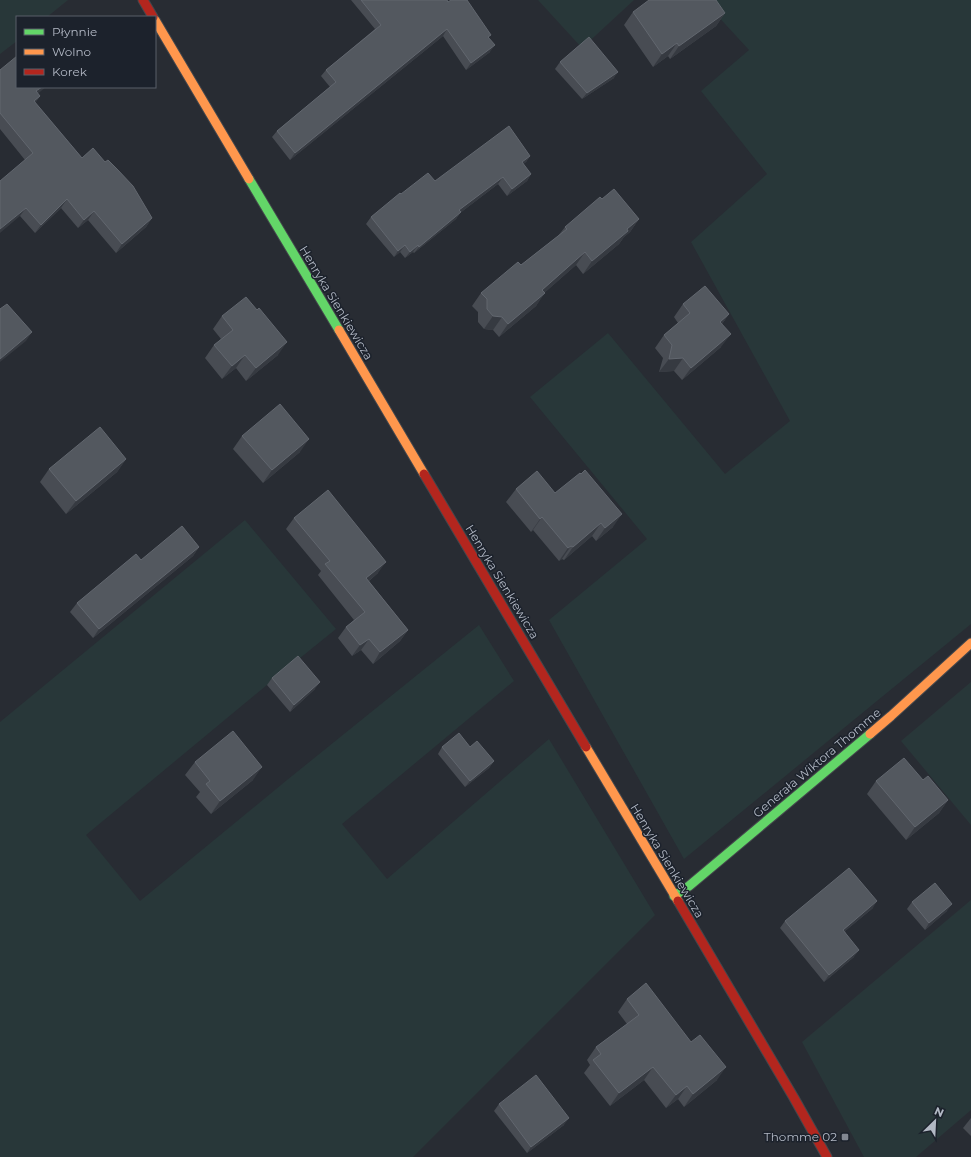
<svg xmlns="http://www.w3.org/2000/svg" width="971" height="1157" font-family="Montserrat,sans-serif">
<style>
.grass{fill:#283739}
.lines{fill:none;stroke-linecap:round;stroke-linejoin:round}
.fast-casing{stroke:#44474c;stroke-width:11}
.slow-casing{stroke:#44474c;stroke-width:11}
.jam-casing{stroke:#44474c;stroke-width:11}
.fast{stroke:#63d668;stroke-width:9}
.slow{stroke:#ff974d;stroke-width:9}
.jam{stroke:#b3261e;stroke-width:9}
.wall{fill:#484c53}
.shaded-wall{fill:#363a41}
.building{fill:#53585f;stroke:#62676f}
.poi-dot{fill:#828791;stroke:#1c222c;stroke-width:1.5}
.labels{text-anchor:middle;stroke-width:3;stroke-linejoin:round;paint-order:stroke}
.street-label{font-size:12px;fill:#b2b8c4;stroke:#1c222c}
.poi-label{font-size:12px;fill:#b2b8c4;stroke:#1c222c;text-anchor:end}
</style>
<rect width="100%" height="100%" fill="#282c33"/>
<g class="grass">
<polygon points="0,0 68,0 47,17 17,17 17,41 0,54"/>
<polygon points="538,0 634,0 582,48"/>
<polygon points="703,0 971,0 971,624 684,859 549,620 647,539 530,397 608,333 725,474 790,421 691,242 767,174 701,91 749,50"/>
<polygon points="245,520 336,629 279,675 86,835 140,901 287,780 479,625 514,681 342,824 387,879 549,739 655,915 413,1157 0,1157 0,722"/>
<polygon points="971,682 971,825 901,741"/>
<polygon points="971,900 971,1110 916,1157 864,1157 802,1042"/>
</g>
<g class="lines">
<g class="fast-casing">
<g id="fast">
<polyline points="249,179 339,330"/>
<polyline points="674,896 689,886 870,734"/>
</g>
</g>
<g class="slow-casing">
<g id="slow">
<polyline points="155,20 249,179"/>
<polyline points="339,330 424,474"/>
<polyline points="870,734 891,716 971,643"/>
<polyline points="586,747 678,901"/>
</g>
</g>
<g class="jam-casing">
<g id="jam">
<polyline points="143,0 153,17"/>
<polyline points="424,474 586,747"/>
<polyline points="678,901 794,1098 827,1157"/>
</g>
</g>
<use href="#fast" class="fast"/>
<use href="#slow" class="slow"/>
<use href="#jam" class="jam"/>
</g>
<g class="wall">
<polygon points="351,0 447,0 448,2 489,38 490,52 466,70 443,36 290,160 272,137 277,131 330,87 321,76 326,70 375,29"/>
<polygon points="633,12 725,13 716,26 670,59 668,56 653,67 624,25"/>
<polygon points="560,62 614,78 582,99 555,69"/>
<polygon points="0,70 38,94 40,96 35,103 82,158 152,218 146,227 116,253 88,220 78,228 61,208 35,233 20,216 25,160 0,129"/>
<polygon points="530,156 526,162 523,164 531,174 527,181 507,196 498,184 460,213 456,219 414,253 413,252 405,258 400,252 394,257 366,224 371,217 401,194 435,181"/>
<polygon points="639,219 630,232 624,237 619,244 583,274 576,265 544,293 536,306 499,337 493,330 484,329 478,322 478,312 472,306 481,293 521,265 558,236 565,227"/>
<polygon points="683,304 729,314 722,324 721,347 682,380 674,371 659,372 663,358 655,348 664,335 678,323 674,317"/>
<polygon points="222,316 278,355 246,381 236,368 222,379 205,358 214,345 221,339 213,329"/>
<polygon points="242,436 300,452 263,483 233,449"/>
<polygon points="126,459 117,472 66,514 40,482 49,469"/>
<polygon points="516,489 555,493 613,527 596,541 592,536 564,560 562,559 559,561 533,530 531,532 506,502"/>
<polygon points="294,518 378,573 369,581 408,630 400,641 373,664 361,650 352,656 338,638 346,627 354,620 318,575 321,571 286,529"/>
<polygon points="199,547 193,556 93,638 70,612 77,603 141,560"/>
<polygon points="272,678 315,689 290,712 267,685"/>
<polygon points="442,747 470,747 494,761 489,768 465,787 438,754"/>
<polygon points="195,762 253,780 211,814 196,797 200,792 185,775"/>
<polygon points="923,780 948,800 939,813 906,840 867,794 876,781"/>
<polygon points="912,902 947,911 925,930 907,909"/>
<polygon points="873,908 845,931 854,957 824,982 780,928 785,921"/>
<polygon points="627,999 717,1080 684,1107 678,1099 666,1108 644,1080 610,1106 584,1073 590,1065 587,1060 596,1047 627,1024 618,1012"/>
<polygon points="499,1104 564,1125 527,1153 494,1111"/>
<polygon points="971,1118 971,1136 963,1128"/>
</g>
<g class="shaded-wall">
<polygon points="725,13 716,26 670,59 679,46"/>
<polygon points="447,29 443,36 290,160 295,153"/>
<polygon points="677,43 668,56 653,67 662,54"/>
<polygon points="495,45 490,52 466,70 471,63"/>
<polygon points="618,72 614,78 582,99 587,93"/>
<polygon points="42,87 46,87 30,100 36,91"/>
<polygon points="40,96 34,105 34,101"/>
<polygon points="530,156 526,162 517,169 522,162"/>
<polygon points="531,174 527,181 507,196 512,189"/>
<polygon points="503,177 498,184 460,213 456,219 414,253 419,247 459,210"/>
<polygon points="67,199 61,208 35,233 41,225"/>
<polygon points="26,208 20,216 0,233 0,229"/>
<polygon points="94,211 88,220 78,228 84,220"/>
<polygon points="152,218 146,227 116,253 122,244"/>
<polygon points="639,219 630,232 624,237 619,244 583,274 592,261 627,229"/>
<polygon points="405,245 400,252 394,257 398,251"/>
<polygon points="418,245 413,252 405,258 410,252"/>
<polygon points="585,252 576,265 533,303 542,290"/>
<polygon points="545,293 536,306 499,337 508,324"/>
<polygon points="729,314 720,327 720,322"/>
<polygon points="493,316 502,317 493,330 484,329"/>
<polygon points="32,332 26,341 0,362 0,359"/>
<polygon points="731,334 721,347 682,380 691,368"/>
<polygon points="287,342 278,355 246,381 256,368"/>
<polygon points="245,355 236,368 222,379 232,366"/>
<polygon points="683,358 674,371 659,372 669,359"/>
<polygon points="309,439 300,452 263,483 272,470"/>
<polygon points="126,459 117,472 66,514 76,501"/>
<polygon points="622,514 613,527 596,541 605,528"/>
<polygon points="542,517 533,530 531,532 540,519"/>
<polygon points="601,523 592,536 564,560 573,547"/>
<polygon points="571,546 562,559 559,561 568,548"/>
<polygon points="199,547 193,556 93,638 99,629"/>
<polygon points="386,562 378,573 359,589 366,578"/>
<polygon points="408,630 400,641 373,664 380,652"/>
<polygon points="369,639 361,650 352,656 360,645"/>
<polygon points="320,682 315,689 290,712 294,705"/>
<polygon points="494,761 489,768 465,787 470,781"/>
<polygon points="262,767 253,780 211,814 220,801"/>
<polygon points="948,800 939,813 906,840 915,827"/>
<polygon points="877,901 873,908 839,936 843,930"/>
<polygon points="952,904 947,911 925,930 929,923"/>
<polygon points="859,950 854,957 824,982 829,975"/>
<polygon points="653,1067 644,1080 610,1106 619,1093"/>
<polygon points="726,1067 717,1080 684,1107 693,1094"/>
<polygon points="687,1086 678,1099 666,1108 676,1095"/>
<polygon points="569,1118 564,1125 527,1153 531,1147"/>
</g>
<g class="building">
<polygon points="361,0 447,0 448,2 451,0 467,0 491,35 488,37 495,45 471,63 447,29 295,153 277,131 336,82 326,70 381,25"/>
<polygon points="649,0 716,0 725,13 679,46 677,43 662,54 633,12"/>
<polygon points="589,37 618,72 587,93 560,62"/>
<polygon points="17,56 17,87 42,87 36,91 40,96 34,101 82,158 93,148 105,162 108,160 117,169 133,186 152,218 122,244 94,211 84,220 67,199 41,225 26,208 0,229 0,181 33,153 0,113 0,70"/>
<polygon points="509,126 530,156 522,162 531,174 512,189 503,177 459,210 461,212 419,247 418,245 410,252 405,245 398,251 371,217 400,193 401,194 428,173 435,181"/>
<polygon points="614,189 639,219 627,229 628,231 592,261 585,252 542,290 545,293 508,324 502,317 493,316 487,309 487,299 481,293 518,262 521,265 567,229 565,227 600,197 602,199"/>
<polygon points="705,286 729,314 720,322 731,334 691,368 683,358 669,359 672,345 664,335 690,313 683,304"/>
<polygon points="246,297 257,310 259,308 287,342 256,368 245,355 232,366 214,345 233,330 222,316"/>
<polygon points="7,304 32,332 0,359 0,309"/>
<polygon points="280,404 309,439 272,470 242,436"/>
<polygon points="100,427 126,459 76,501 49,469"/>
<polygon points="585,470 622,514 605,528 601,523 573,547 571,546 568,548 542,517 540,519 516,489 537,471 555,493 580,473 581,474"/>
<polygon points="328,490 386,562 366,578 408,630 380,652 369,639 360,645 346,627 365,612 325,564 330,561 294,518"/>
<polygon points="182,526 199,547 99,629 77,603 136,554 141,560"/>
<polygon points="298,656 320,682 294,705 272,678"/>
<polygon points="233,731 262,767 220,801 206,784 210,781 195,762"/>
<polygon points="459,733 470,747 477,741 494,761 470,781 442,747"/>
<polygon points="904,758 923,780 928,776 948,800 915,827 876,781"/>
<polygon points="849,868 877,901 843,930 859,950 829,975 785,921"/>
<polygon points="935,883 952,904 929,923 912,902"/>
<polygon points="646,983 691,1042 700,1035 726,1067 693,1094 687,1086 676,1095 653,1067 619,1093 593,1060 601,1054 596,1047 639,1015 627,999"/>
<polygon points="536,1075 569,1118 531,1147 499,1104"/>
</g>
<rect class="poi-dot" x="841" y="1133" width="8" height="8" rx="2"/>
<g class="labels">
<g class="street-label">
<text transform="translate(336 303) rotate(59)" y="4">Henryka Sienkiewicza</text>
<text transform="translate(502 582) rotate(59)" y="4">Henryka Sienkiewicza</text>
<text transform="translate(817 763) rotate(-40)" y="4">Generała Wiktora Thomme</text>
<text transform="translate(667 861) rotate(59)" y="4">Henryka Sienkiewicza</text>
</g>
<g class="poi-label">
<text x="837" y="1141">Thomme 02</text>
</g>
</g>
<rect x="16" y="16" width="140" height="72" fill="#1c222c" stroke="#585e69"/>
<rect x="24" y="29" width="20" height="6" fill="#63d668" stroke="#585e69"/>
<text x="52" y="36" font-size="12" fill="#b2b8c4">Płynnie</text>
<rect x="24" y="49" width="20" height="6" fill="#ff974d" stroke="#585e69"/>
<text x="52" y="56" font-size="12" fill="#b2b8c4">Wolno</text>
<rect x="24" y="69" width="20" height="6" fill="#b3261e" stroke="#585e69"/>
<text x="52" y="76" font-size="12" fill="#b2b8c4">Korek</text>
<g transform="translate(935 1121) rotate(24)" stroke="#1c222c" stroke-width="3" paint-order="stroke">
<path d="M0-3L7 15L0 10L-7 15Z" fill="#b2b8c4"/>
<text y="-6" font-size="11" font-weight="bold" text-anchor="middle" fill="#b2b8c4">N</text>
</g>
</svg>
